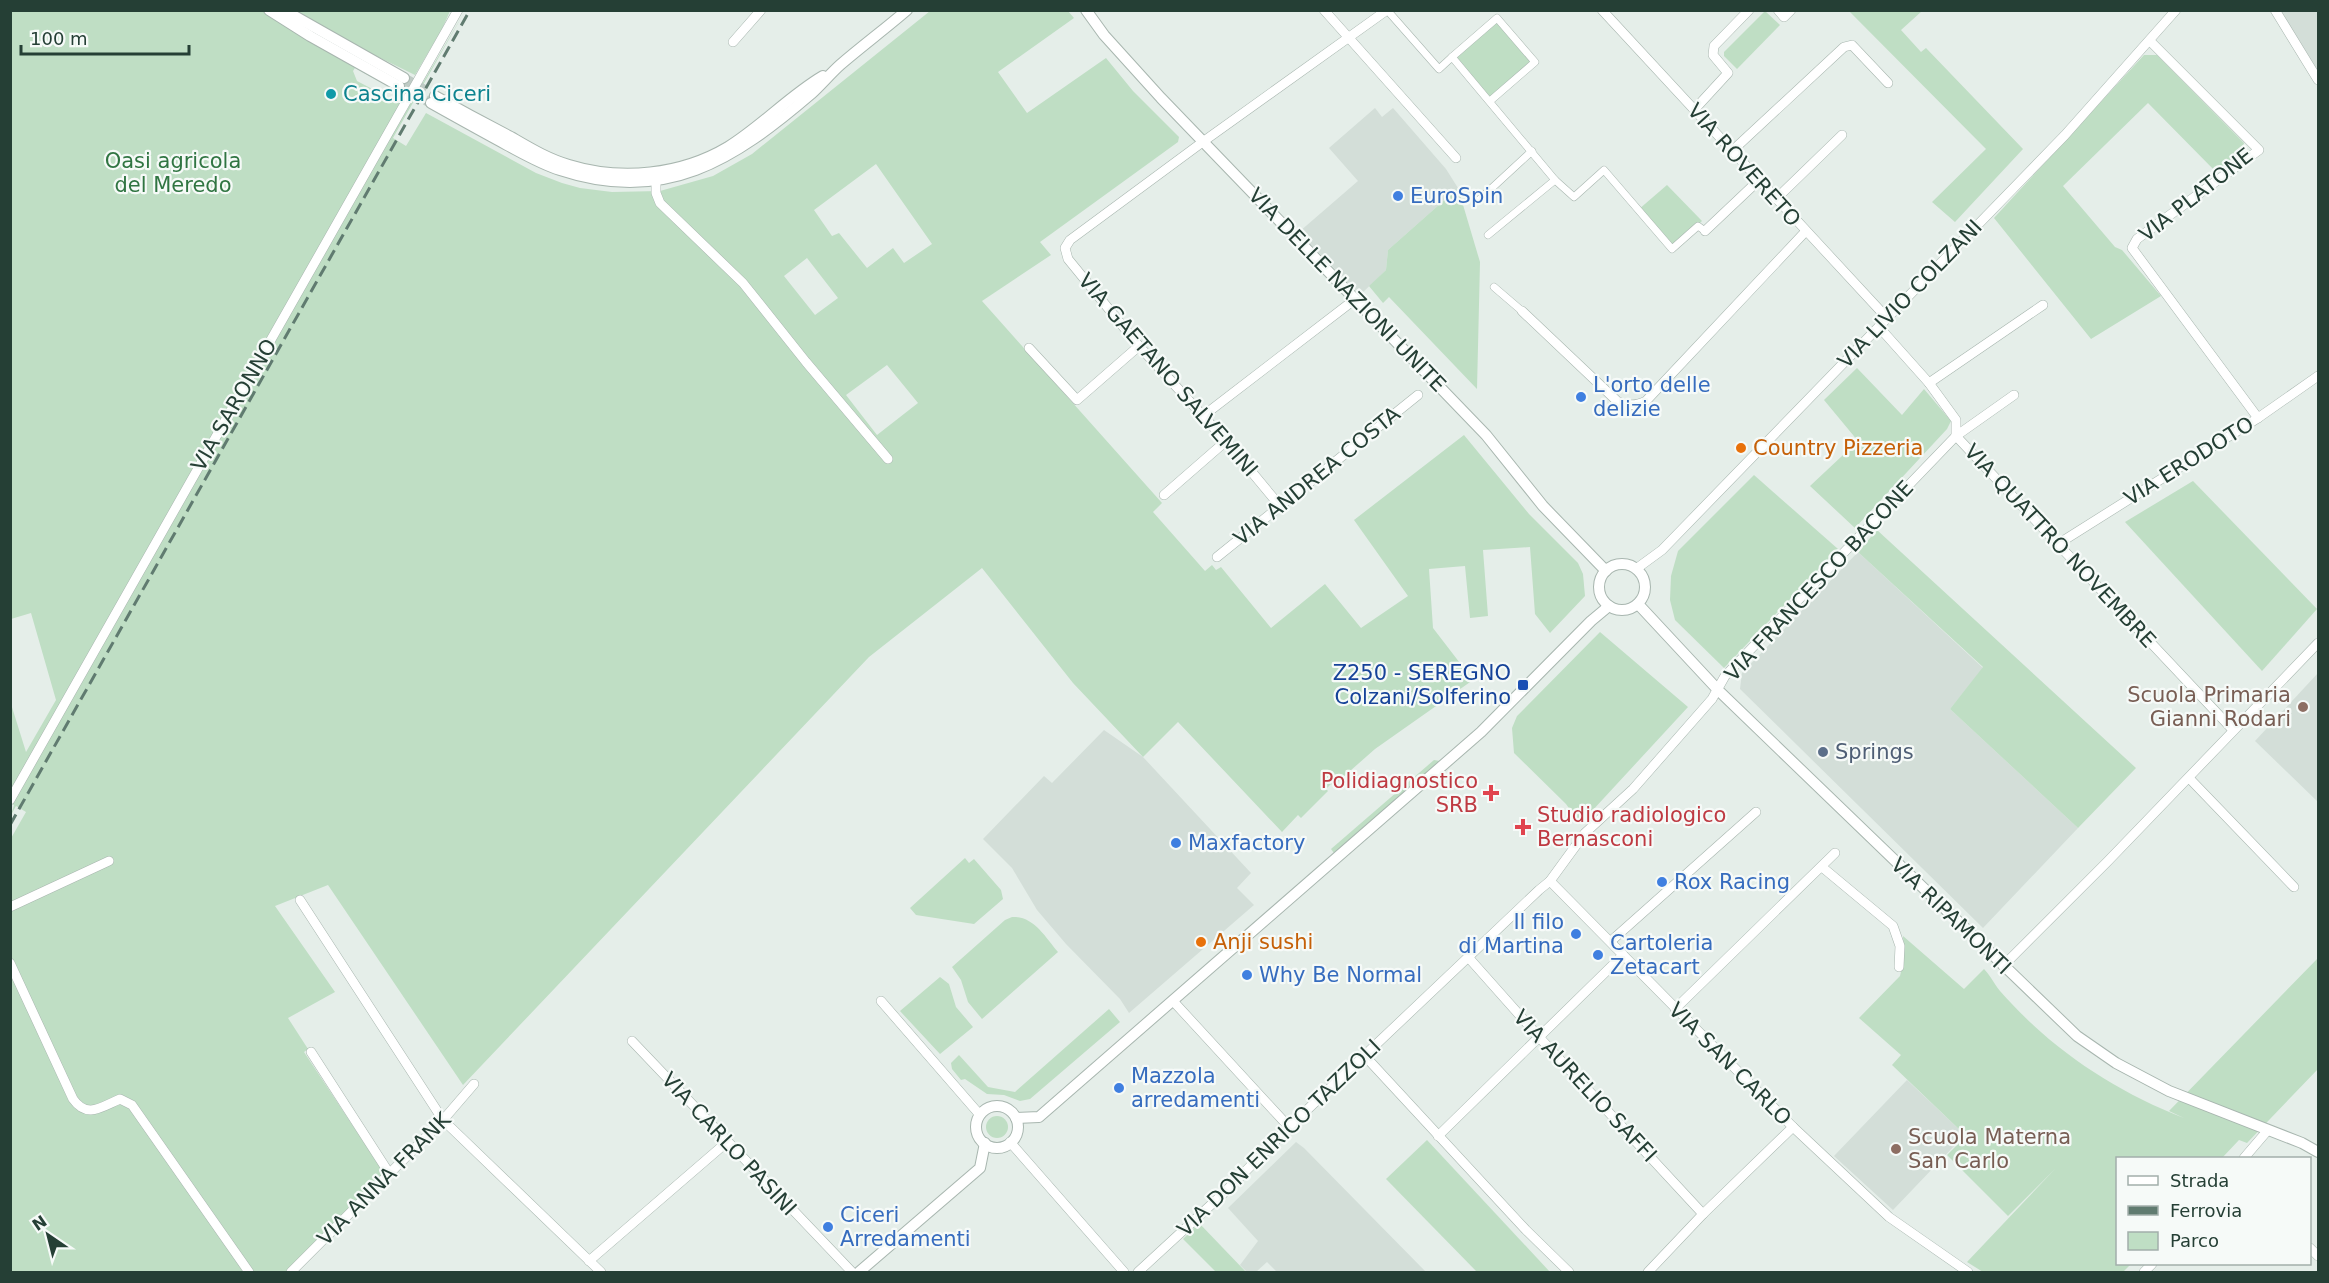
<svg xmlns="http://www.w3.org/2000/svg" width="2329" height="1283" font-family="'DejaVu Sans',sans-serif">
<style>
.built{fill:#d3ded8}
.green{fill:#bfdec4;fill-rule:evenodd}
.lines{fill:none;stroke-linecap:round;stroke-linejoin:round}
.tertiary-tunnel{stroke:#bfcbc5;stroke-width:10;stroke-dasharray:10 5;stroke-linecap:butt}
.pedestrian-casing{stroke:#a8b6af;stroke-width:8}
.minor-casing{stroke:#a8b6af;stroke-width:10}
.tertiary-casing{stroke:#a8b6af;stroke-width:12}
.pedestrian{stroke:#fff;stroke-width:7}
.minor{stroke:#fff;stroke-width:9}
.tertiary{stroke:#fff;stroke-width:10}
.rail{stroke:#607b70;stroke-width:3;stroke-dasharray:12 6;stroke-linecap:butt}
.culture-dot{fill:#0f9aa8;stroke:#f6faf8;stroke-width:2}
.shop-dot{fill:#3f7fe0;stroke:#f6faf8;stroke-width:2}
.food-dot{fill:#e8710a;stroke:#f6faf8;stroke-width:2}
.transit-dot{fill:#1a4fb4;stroke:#f6faf8;stroke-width:2}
.education-dot{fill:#8d6e63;stroke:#f6faf8;stroke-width:2}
.service-dot{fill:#5c6f8a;stroke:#f6faf8;stroke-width:2}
.health-dot{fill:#e0444e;stroke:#f6faf8;stroke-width:2}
.labels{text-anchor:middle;stroke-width:4.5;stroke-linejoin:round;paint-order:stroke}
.culture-label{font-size:21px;fill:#0d838f;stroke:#f6faf8;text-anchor:start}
.park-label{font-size:21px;fill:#307542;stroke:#f6faf8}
.street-label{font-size:21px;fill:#253f35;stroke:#f6faf8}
.shop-label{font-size:21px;fill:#366cbe;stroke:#f6faf8;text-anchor:start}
.food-label{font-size:21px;fill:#c56008;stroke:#f6faf8;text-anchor:start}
.transit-label{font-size:21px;fill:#164399;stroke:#f6faf8;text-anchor:end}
.education-label{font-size:21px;fill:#785e54;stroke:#f6faf8;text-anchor:end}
.service-label{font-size:21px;fill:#4e5e75;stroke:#f6faf8;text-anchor:start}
.health-label{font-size:21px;fill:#be3a42;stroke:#f6faf8;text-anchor:end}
</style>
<rect width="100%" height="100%" fill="#e5eee9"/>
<g class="built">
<polygon points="2280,11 2318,11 2318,71 2308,56"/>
<polygon points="1375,108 1382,117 1393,108 1446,169 1458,188 1388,250 1386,270 1360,295 1299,232 1358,181 1329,148"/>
<polygon points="1858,552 1983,668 1950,709 2078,828 1983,928 1740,689 1742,673"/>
<polygon points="2318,673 2318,802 2255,741"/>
<polygon points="1104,730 1143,757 1251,873 1237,888 1254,905 1129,1013 1120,999 1066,944 1037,910 1012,868 983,839 1044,776 1052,783"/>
<polygon points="1907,1080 1963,1133 1956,1141 1956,1144 1893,1210 1834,1156"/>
<polygon points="1296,1142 1304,1148 1426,1272 1277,1272 1267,1262 1256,1272 1247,1272 1240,1265 1258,1241 1228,1208"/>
</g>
<g class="green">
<path d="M 10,11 L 450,11 L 442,29 L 415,75 L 364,50 L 397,91 L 355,68 L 353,71 L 357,81 L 401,104 L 391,137 L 465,11 L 393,138 L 406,146 L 426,113 L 536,173 L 562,183 L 580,188 L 612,192 L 660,191 L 713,176 L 752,154 L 930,11 L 1068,11 L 1074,18 L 998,72 L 1027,113 L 1106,58 L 1133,91 L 1179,137 L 1178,142 L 1040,242 L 1051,255 L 982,301 L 1162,503 L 1153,512 L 1205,571 L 1212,565 L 1216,570 L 1221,567 L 1271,628 L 1325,584 L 1361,628 L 1408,596 L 1354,520 L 1464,435 L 1529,514 L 1578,563 L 1583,574 L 1585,596 L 1550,633 L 1535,614 L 1530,547 L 1483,550 L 1488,616 L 1470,618 L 1465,566 L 1429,569 L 1433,628 L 1473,680 L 1375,749 L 1333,786 L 1331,784 L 1326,789 L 1328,791 L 1301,818 L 1298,815 L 1282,832 L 1178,722 L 1143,757 L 1073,683 L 982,568 L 869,657 L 463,1085 L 328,885 L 275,906 L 335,992 L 288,1018 L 308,1049 L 304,1052 L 384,1173 L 287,1272 L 11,1272 L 10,840 L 26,812 L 16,806 L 11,815 L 14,805 L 10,803 L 11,704 L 26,752 L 56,700 L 31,613 L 11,619 ZM 876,164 L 932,244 L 904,263 L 893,248 L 867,268 L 839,233 L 832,236 L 814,210 ZM 807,258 L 838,298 L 815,315 L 784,276 ZM 887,365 L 918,403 L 877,435 L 846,395 Z"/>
<polygon points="1765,11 1780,25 1737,69 1724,56 1724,52"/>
<polygon points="1849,11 1922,11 1901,30 1921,52 1926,48 2023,149 1955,222 1932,202 1986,149"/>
<polygon points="1497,18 1535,62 1490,101 1452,57"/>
<polygon points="2144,55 2157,55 2244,143 2243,149 2216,172 2148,103 2063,186 2115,247 2122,250 2161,296 2091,339 1994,218"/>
<polygon points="1667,185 1702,221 1672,249 1638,210"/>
<polygon points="1458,188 1480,262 1477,389 1389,297 1383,303 1369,286 1386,270 1388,250"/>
<polygon points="1857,368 1902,415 1924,389 1951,421 1947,429 1855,528 1810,486 1858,441 1824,400"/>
<polygon points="1754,475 1838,549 1724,668 1675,620 1670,600 1671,576 1678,551"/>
<polygon points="2193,481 2317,609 2262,671 2125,522"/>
<polygon points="1877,530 2136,768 2078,828 1950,709 1983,667 1858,552"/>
<polygon points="1600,632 1688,707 1580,824 1566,804 1514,753 1512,728 1517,716"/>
<polygon points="1434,760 1440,761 1334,853 1331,849"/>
<polygon points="965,858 969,863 974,859 1001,890 1003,899 974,924 916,915 910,908"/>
<path d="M 1012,917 C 1034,916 1045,937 1058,952 L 982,1019 L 968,1002 L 961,980 L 952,967 L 1005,920 Z"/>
<path d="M 1903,936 L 1964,989 L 1984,969 C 1991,976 1994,984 2000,991 C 2051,1049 2113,1090 2184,1118 L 2169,1111 L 2318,958 L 2318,1069 L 2247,1143 L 2239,1140 L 2222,1158 L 2118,1158 L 2118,1264 L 2131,1264 L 2123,1272 L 1983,1272 L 1967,1262 L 2055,1169 L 2008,1216 L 1947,1155 L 1958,1144 L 1957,1142 L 1963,1133 L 1892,1065 L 1901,1055 L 1859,1018 L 1900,976 L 1904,959 Z"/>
<polygon points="940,977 949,984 956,1007 973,1027 940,1054 900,1011"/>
<polygon points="1109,1009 1120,1022 1030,1099 1020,1101 1004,1095 987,1094 965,1079 961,1080 952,1069 951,1063 959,1055 988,1087 1015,1092"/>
<circle cx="997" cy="1127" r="11"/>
<polygon points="1427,1140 1550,1272 1477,1272 1386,1179"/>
<polygon points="1199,1223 1246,1272 1216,1272 1183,1239"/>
</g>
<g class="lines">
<g class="tertiary-tunnel">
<polyline points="404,78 435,96"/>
<polyline points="399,86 431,103"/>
</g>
<g class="pedestrian-casing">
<g id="pedestrian">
<polyline points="1387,10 1439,69 1452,57 1555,180 1488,235"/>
<polyline points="1452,57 1497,18 1535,62 1490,101"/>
<polyline points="1555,180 1574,197 1604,170 1672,249 1698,226 1705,231"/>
<polyline points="1480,199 1532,151"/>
<polyline points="1494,287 1522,311"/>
</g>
</g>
<g class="minor-casing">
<g id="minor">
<polyline points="1324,10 1456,158"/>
<polyline points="1602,10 1887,318"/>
<polyline points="1778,10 1784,17 1791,10"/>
<polyline points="2275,10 2318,80"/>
<polyline points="2150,41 2259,150 2137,239 2132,248 2258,418"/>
<polyline points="733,42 761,10"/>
<polyline points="1694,110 1728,73 1713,55 1714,46 1749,10"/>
<polyline points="1732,151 1844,47 1852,45 1888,83"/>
<polyline points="656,180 656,193 660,203 743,283 806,362 888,459"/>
<polyline points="1776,199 1842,135"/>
<polyline points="1705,231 1759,180"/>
<path d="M 1522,311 L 1617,401 C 1628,406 1635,406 1646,401 L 1805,232"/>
<polyline points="1879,327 1929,383 1956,420 1956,436 2233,730"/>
<polyline points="1029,348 1077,400 1139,346"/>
<polyline points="1929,383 2043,305"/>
<polyline points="1203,416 1354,300"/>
<polyline points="1164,495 1226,441"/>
<polyline points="1280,506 1226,441 1139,346 1068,259 1065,248 1070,240 1204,141 1387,10"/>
<polyline points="2058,544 2258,418 2318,376"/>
<polyline points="1217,557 1418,395"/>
<polyline points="1636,569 1662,550 2065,135 2176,10"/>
<polyline points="2189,778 2294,887"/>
<polyline points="10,800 458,10"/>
<polyline points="1822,867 1893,926 1900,946 1899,967"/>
<polyline points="300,900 443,1120 601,1272"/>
<polyline points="10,907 109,861"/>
<polyline points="1611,941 1756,812"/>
<polyline points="1468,957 1539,1037 1703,1214"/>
<path d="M 10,963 L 73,1099 C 87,1119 101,1107 120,1099 L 132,1105 L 249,1272"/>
<polyline points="2003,966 2108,861 2318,643"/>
<polyline points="881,1001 980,1115"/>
<polyline points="1173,1001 1289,1127"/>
<polyline points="1675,1009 1835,853"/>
<polyline points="632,1041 852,1272"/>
<polyline points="311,1052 389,1173"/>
<polyline points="1364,1055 1526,1230 1569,1272"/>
<polyline points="1438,1136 1623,955"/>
<polyline points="1010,1142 1124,1272"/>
<polyline points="2244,1158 2268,1130"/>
<polyline points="2310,1248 2318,1256"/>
<polyline points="589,1261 727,1142"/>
<polyline points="291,1272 443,1120 474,1084"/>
<polyline points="1138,1272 1226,1191 1289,1127 1539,890 1550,881"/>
<polyline points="1648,1272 1703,1214 1793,1127"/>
<polyline points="1968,1272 1889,1217 1793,1127 1550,881 1585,833 1633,789 1712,699 1725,676 1956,436 2014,395"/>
<polyline points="2144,1272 2152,1264"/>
</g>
</g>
<g class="tertiary-casing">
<g id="tertiary">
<polyline points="269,10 310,36 399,86"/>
<polyline points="284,10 404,78"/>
<polyline points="1086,10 1104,35 1161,98 1486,435 1543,506 1606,571"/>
<path d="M 435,96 C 460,110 486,124 511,137 C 530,148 548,159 569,165 C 621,181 681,175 728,147 C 762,126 789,96 823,76"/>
<path d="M 431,103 C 456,117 481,131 507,145 C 524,154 541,164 560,170 C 665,205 734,160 811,94 C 821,85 830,74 840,65 C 862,46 885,29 907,10"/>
<circle cx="1622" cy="587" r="23"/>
<polyline points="1638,604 1719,691 2077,1036 2116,1063 2169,1091 2302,1143 2318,1152"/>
<circle cx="997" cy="1127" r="21"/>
<polyline points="1016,1118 1039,1117 1481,732 1591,621 1609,606"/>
<polyline points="859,1272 980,1168 985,1143"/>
</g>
</g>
<use href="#pedestrian" class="pedestrian"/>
<use href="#minor" class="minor"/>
<use href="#tertiary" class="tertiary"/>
<polyline class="rail" points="10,825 470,10"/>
</g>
<circle class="culture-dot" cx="331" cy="94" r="6"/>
<g class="shop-dot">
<circle cx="1398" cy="196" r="6"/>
<circle cx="1581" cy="397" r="6"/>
<circle cx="1176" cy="843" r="6"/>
<circle cx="1662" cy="882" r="6"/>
<circle cx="1576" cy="934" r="6"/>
<circle cx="1598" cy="955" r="6"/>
<circle cx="1247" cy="975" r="6"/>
<circle cx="1119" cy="1088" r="6"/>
<circle cx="828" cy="1227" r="6"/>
</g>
<g class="food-dot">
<circle cx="1741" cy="448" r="6"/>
<circle cx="1201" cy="942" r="6"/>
</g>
<rect class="transit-dot" x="1517" y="679" width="12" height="12" rx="3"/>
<g class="education-dot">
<circle cx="2303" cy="707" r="6"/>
<circle cx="1896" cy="1149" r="6"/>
</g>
<circle class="service-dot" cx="1823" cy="752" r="6"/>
<g class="health-dot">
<path d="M1488 784h6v6h6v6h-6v6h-6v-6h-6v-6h6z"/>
<path d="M1520 818h6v6h6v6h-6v6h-6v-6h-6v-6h6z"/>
</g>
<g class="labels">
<g class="culture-label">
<text x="343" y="101">Cascina Ciceri</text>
</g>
<g class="park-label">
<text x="173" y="168">Oasi agricola<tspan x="173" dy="24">del Meredo</tspan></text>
</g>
<g class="street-label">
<text transform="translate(1744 165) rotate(48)" y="7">VIA ROVERETO</text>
<text transform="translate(2196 195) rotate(-38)" y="7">VIA PLATONE</text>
<text transform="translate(1347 290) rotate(46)" y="7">VIA DELLE NAZIONI UNITE</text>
<text transform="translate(1910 294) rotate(-46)" y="7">VIA LIVIO COLZANI</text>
<text transform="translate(1168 375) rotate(49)" y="7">VIA GAETANO SALVEMINI</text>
<text transform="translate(234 405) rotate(-60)" y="7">VIA SARONNO</text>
<text transform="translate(2189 461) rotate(-32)" y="7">VIA ERODOTO</text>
<text transform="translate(1317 476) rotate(-39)" y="7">VIA ANDREA COSTA</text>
<text transform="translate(2060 546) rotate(47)" y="7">VIA QUATTRO NOVEMBRE</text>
<text transform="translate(1819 581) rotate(-47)" y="7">VIA FRANCESCO BACONE</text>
<text transform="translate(1951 916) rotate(44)" y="7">VIA RIPAMONTI</text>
<text transform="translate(1730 1064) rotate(45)" y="7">VIA SAN CARLO</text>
<text transform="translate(1585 1086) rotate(47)" y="7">VIA AURELIO SAFFI</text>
<text transform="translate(1279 1138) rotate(-44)" y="7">VIA DON ENRICO TAZZOLI</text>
<text transform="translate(729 1144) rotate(47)" y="7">VIA CARLO PASINI</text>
<text transform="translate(384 1179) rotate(-45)" y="7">VIA ANNA FRANK</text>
</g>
<g class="shop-label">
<text x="1410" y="203">EuroSpin</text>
<text x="1593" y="392">L'orto delle<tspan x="1593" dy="24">delizie</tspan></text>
<text x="1188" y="850">Maxfactory</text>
<text x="1674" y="889">Rox Racing</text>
<text x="1564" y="929" text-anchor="end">Il filo<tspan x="1564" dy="24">di Martina</tspan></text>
<text x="1610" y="950">Cartoleria<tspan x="1610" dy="24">Zetacart</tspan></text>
<text x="1259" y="982">Why Be Normal</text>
<text x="1131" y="1083">Mazzola<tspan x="1131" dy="24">arredamenti</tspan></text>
<text x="840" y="1222">Ciceri<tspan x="840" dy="24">Arredamenti</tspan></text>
</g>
<g class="food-label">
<text x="1753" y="455">Country Pizzeria</text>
<text x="1213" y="949">Anji sushi</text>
</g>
<g class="transit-label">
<text x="1511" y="680">Z250 - SEREGNO<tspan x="1511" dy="24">Colzani/Solferino</tspan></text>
</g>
<g class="education-label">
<text x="2291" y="702">Scuola Primaria<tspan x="2291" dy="24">Gianni Rodari</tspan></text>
<text x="1908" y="1144" text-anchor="start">Scuola Materna<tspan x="1908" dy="24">San Carlo</tspan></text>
</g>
<g class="service-label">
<text x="1835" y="759">Springs</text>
</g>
<g class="health-label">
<text x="1478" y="788">Polidiagnostico<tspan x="1478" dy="24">SRB</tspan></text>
<text x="1537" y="822" text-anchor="start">Studio radiologico<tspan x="1537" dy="24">Bernasconi</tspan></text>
</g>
</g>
<rect width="2329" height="1283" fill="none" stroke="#253f35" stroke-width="24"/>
<rect x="2116" y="1157" width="195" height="108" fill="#f6faf8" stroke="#a2afaa" stroke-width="1.5"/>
<rect x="2128" y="1176" width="30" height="9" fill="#ffffff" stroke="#a2afaa" stroke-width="1.5"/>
<text x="2170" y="1187" font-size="18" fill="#253f35">Strada</text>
<rect x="2128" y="1206" width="30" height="9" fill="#607b70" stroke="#a2afaa" stroke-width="1.5"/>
<text x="2170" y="1217" font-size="18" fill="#253f35">Ferrovia</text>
<rect x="2128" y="1232" width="30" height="18" fill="#bfdec4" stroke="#a2afaa" stroke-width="1.5"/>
<text x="2170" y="1247" font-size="18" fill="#253f35">Parco</text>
<g transform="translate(48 1235) rotate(325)" stroke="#f6faf8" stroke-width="4.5" paint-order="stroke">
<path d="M0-4.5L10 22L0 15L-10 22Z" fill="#253f35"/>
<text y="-9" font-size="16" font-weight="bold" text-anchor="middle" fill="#253f35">N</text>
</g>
<path d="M21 45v9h168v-9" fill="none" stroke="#253f35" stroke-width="3"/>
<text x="30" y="45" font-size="18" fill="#253f35" stroke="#f6faf8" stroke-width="4.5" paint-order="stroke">100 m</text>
</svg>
